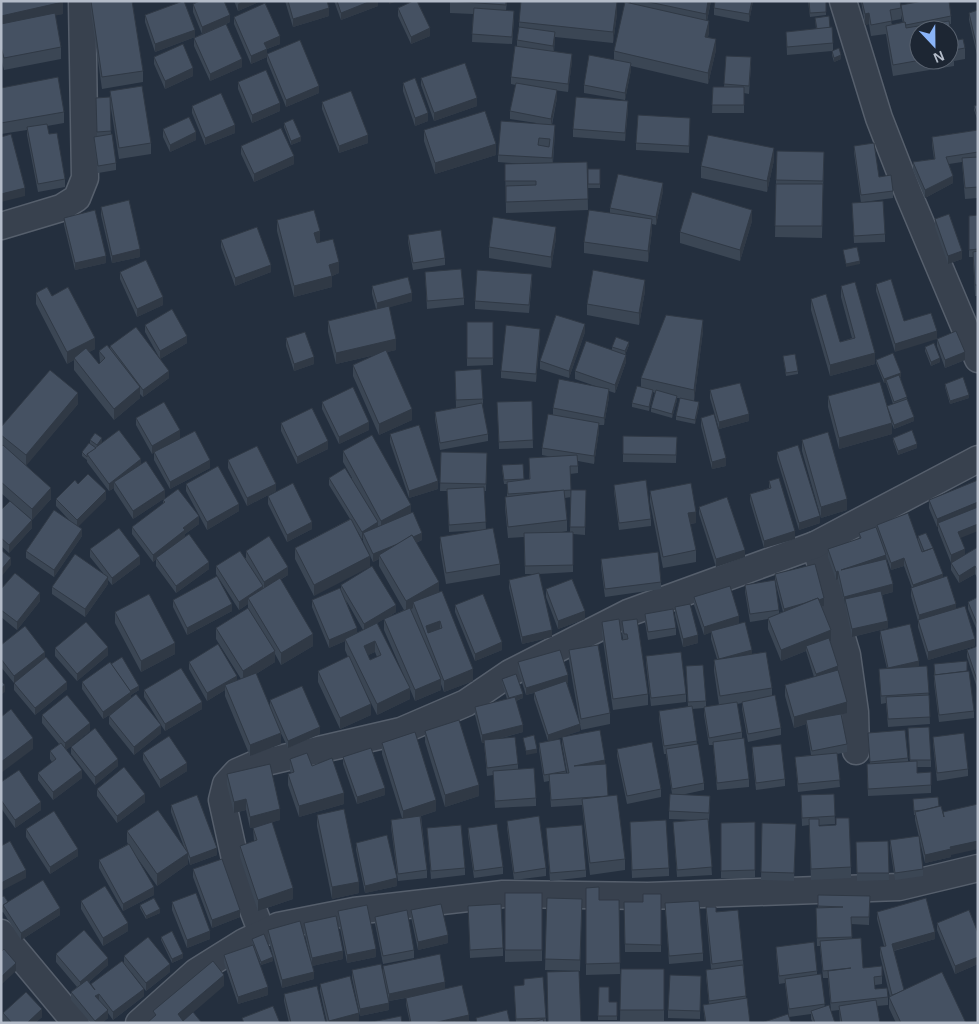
<svg xmlns="http://www.w3.org/2000/svg" width="979" height="1024" font-family="Helvetica,sans-serif">
<style>
.lines{fill:none;stroke-linecap:round;stroke-linejoin:round}
.minor-casing{stroke:#565f6c;stroke-width:29}
.minor{stroke:#38414e;stroke-width:26}
.wall{fill:#3b4654;fill-rule:evenodd}
.shaded-wall{fill:#303945}
.building{fill:#455162;stroke:#303945;fill-rule:evenodd}
</style>
<rect width="100%" height="100%" fill="#242f3e"/>
<g class="lines">
<g class="minor-casing">
<g id="minor">
<polyline points="843,1 879,118 909,195 978,359"/>
<polyline points="1,226 61,208 77,198 85,178 82,1"/>
<polyline points="815,545 847,655 855,712 856,751"/>
<polyline points="1,933 76,1023"/>
<polyline points="262,933 237,868 222,800 226,784 237,772 253,765 401,731 466,703 510,673 628,613 815,545 978,459"/>
<polyline points="139,1023 196,972 244,942 278,926 354,911 503,894 648,896 899,887 978,868"/>
</g>
</g>
<use href="#minor" class="minor"/>
</g>
<g class="wall">
<polygon points="1,1 63,14 55,15 61,47 61,59 4,70 1,58"/>
<polygon points="90,1 132,1 143,71 143,82 102,89 91,12"/>
<polygon points="234,1 261,1 238,11"/>
<polygon points="285,1 327,1 329,16 293,27"/>
<polygon points="334,1 378,1 378,6 341,20"/>
<polygon points="450,1 507,1 506,11 514,19 512,44 472,42 473,14 450,13"/>
<polygon points="631,1 711,1 707,21 709,32 708,37 716,50 708,84 631,66 631,70 625,100 584,93 584,85 614,60 614,51 631,3"/>
<polygon points="715,1 753,1 749,22 714,15 714,8"/>
<polygon points="808,1 826,1 826,15 810,17"/>
<path d="M 861,1 L 900,1 L 901,6 L 951,16 L 951,24 L 949,24 L 952,41 L 965,48 L 965,59 L 954,61 L 954,66 L 893,76 L 886,34 L 871,36 L 869,24 L 865,25 ZM 901,15 L 903,23 L 892,25 L 891,21 L 901,19 ZM 949,30 L 949,60 L 919,60 Z"/>
<polygon points="193,4 230,22 226,24 242,67 210,81 194,46 194,38 202,34 193,12"/>
<polygon points="398,8 430,36 411,44 398,16"/>
<polygon points="978,10 978,59 969,20 969,13"/>
<polygon points="617,14 613,43 555,37 554,52 572,61 568,92 554,90 557,98 552,125 555,132 553,163 587,162 588,210 506,213 505,164 523,164 498,162 498,155 536,123 510,119 510,111 516,85 511,84 511,77 517,47 517,40 519,27 519,22"/>
<polygon points="145,15 195,37 155,52 145,22"/>
<polygon points="234,17 280,44 267,49 267,54 319,93 286,107 267,61 267,57 251,64 234,24"/>
<polygon points="815,18 833,43 833,51 841,59 834,62 832,55 832,51 787,55 786,32 816,29"/>
<polygon points="726,56 751,65 749,94 744,93 744,113 712,113 713,87 724,87"/>
<polygon points="154,57 193,76 165,89 154,64"/>
<polygon points="421,78 477,106 434,121 421,85"/>
<polygon points="238,82 280,111 252,123 238,89"/>
<polygon points="403,83 428,121 415,126 403,91"/>
<polygon points="1,88 64,112 64,123 47,126 49,134 65,179 65,187 38,192 27,135 27,130 1,134"/>
<polygon points="110,91 151,143 151,154 119,159 110,102"/>
<polygon points="110,97 111,135 116,163 116,170 98,173 94,144 94,137 97,136 96,98"/>
<polygon points="322,102 368,143 339,153 322,109"/>
<polygon points="978,105 978,121 974,110 974,106"/>
<polygon points="192,106 235,133 205,145 192,113"/>
<polygon points="628,109 625,141 573,137 573,129"/>
<polygon points="284,123 301,141 291,145 284,127"/>
<polygon points="690,125 689,153 636,150 636,143"/>
<polygon points="163,129 196,140 170,152 163,137"/>
<polygon points="424,130 496,155 435,174 424,141"/>
<polygon points="978,130 978,198 965,199 962,162 949,164 953,183 925,198 913,170 913,162 934,159 932,145 932,137"/>
<polygon points="241,146 294,164 254,182 241,154"/>
<polygon points="854,146 879,177 893,191 893,198 864,202 885,234 885,242 854,243 852,203 861,203 854,153"/>
<polygon points="824,152 822,238 775,237 776,180"/>
<polygon points="774,160 767,192 701,178 701,166"/>
<rect x="588" y="169" width="12" height="19"/>
<polygon points="663,191 656,225 652,224 652,230 648,262 584,253 584,242 610,213 610,208"/>
<polygon points="101,207 140,257 112,263 101,215"/>
<polygon points="978,215 978,311 977,311 977,296 975,296 973,257 969,257 969,216"/>
<polygon points="64,218 106,263 75,270 64,225"/>
<polygon points="935,219 962,259 948,264 935,227"/>
<polygon points="277,220 320,242 339,273 332,276 332,287 294,297 277,231"/>
<polygon points="752,221 740,261 680,243 680,232"/>
<polygon points="408,235 445,258 445,265 413,270 408,242"/>
<polygon points="556,238 551,268 489,258 489,247"/>
<polygon points="221,240 271,272 235,286 221,247"/>
<polygon points="120,272 163,305 137,317 120,279"/>
<polygon points="425,272 464,298 464,305 427,309"/>
<polygon points="532,281 529,313 475,309 475,301"/>
<polygon points="876,284 904,321 895,352 876,291"/>
<polygon points="372,286 412,301 389,307 396,350 387,352 412,420 379,435 353,376 353,365 375,355 336,364 328,332 328,321 376,309 372,294"/>
<polygon points="841,286 875,364 830,376 811,310 811,299 840,342 852,338 841,297"/>
<polygon points="645,291 639,325 587,315 587,304"/>
<polygon points="36,293 52,296 95,349 89,352 99,364 100,363 99,351 110,350 110,346 169,378 143,397 140,394 140,398 114,420 74,370 74,360 67,364 36,304"/>
<polygon points="467,322 493,322 493,365 467,366"/>
<polygon points="145,325 187,343 160,359 145,332"/>
<polygon points="703,331 694,401 699,406 695,424 676,420 676,416 680,398 677,398 677,400 672,418 651,412 651,408 655,393 653,392 649,411 632,407 632,403 641,387 641,378"/>
<polygon points="585,332 569,378 540,369 540,361"/>
<polygon points="540,336 536,382 501,378 501,371"/>
<polygon points="286,338 314,364 294,371 286,346"/>
<polygon points="937,339 965,360 945,368 937,346"/>
<polygon points="629,345 625,355 626,362 615,393 609,391 609,397 604,425 599,425 599,431 594,464 578,461 578,473 570,474 571,497 565,498 567,520 567,531 562,532 570,532 571,490 586,490 585,535 573,534 573,572 539,574 552,637 522,644 509,588 509,580 536,574 525,574 524,537 508,538 505,508 505,497 507,497 507,484 504,484 502,469 524,480 529,479 529,458 552,457 542,455 542,448 553,415 553,408 598,387 575,379 575,371 612,350 612,347"/>
<polygon points="925,347 940,362 931,366 925,351"/>
<polygon points="783,356 798,371 798,374 786,376"/>
<polygon points="876,360 901,377 900,377 914,421 894,429 892,424 892,434 839,449 828,407 828,396 887,406 893,404 886,383 884,383 876,363"/>
<polygon points="455,371 483,399 483,406 482,406 488,434 488,441 440,450 435,419 435,412 456,408"/>
<polygon points="945,384 969,398 950,404 945,387"/>
<polygon points="710,390 749,421 719,429 710,398"/>
<polygon points="532,401 533,448 499,449 497,402"/>
<polygon points="322,402 369,430 339,444 322,409"/>
<polygon points="78,404 26,465 51,499 32,520 17,507 32,528 9,553 1,546 1,510 10,501 1,493 1,427"/>
<polygon points="136,418 180,438 154,452 210,468 170,489 154,460 154,452 152,454 136,425"/>
<polygon points="701,418 726,466 712,469 701,426"/>
<polygon points="281,423 328,449 297,464 281,431"/>
<polygon points="390,434 438,489 409,498 390,442"/>
<polygon points="623,436 677,437 676,463 623,462"/>
<polygon points="893,438 917,448 898,455 893,441"/>
<polygon points="90,440 102,442 99,446 141,464 165,498 133,519 114,490 114,488 109,491 87,462 87,460 82,456 82,452 90,443"/>
<polygon points="802,440 847,510 821,518 802,451"/>
<path d="M 343,451 L 411,513 L 422,540 L 416,543 L 439,592 L 473,681 L 444,692 L 441,684 L 441,690 L 415,701 L 410,689 L 410,699 L 377,715 L 366,693 L 371,715 L 340,729 L 318,682 L 318,671 L 348,657 L 345,650 L 345,641 L 329,648 L 312,607 L 312,600 L 341,589 L 341,585 L 396,612 L 385,619 L 404,610 L 379,566 L 379,559 L 373,562 L 363,541 L 363,538 L 362,539 L 358,532 L 314,596 L 295,559 L 295,548 L 350,519 L 329,485 L 329,478 L 352,478 L 343,462 ZM 346,600 L 363,630 L 357,633 ZM 384,619 L 384,630 L 408,685 L 377,623 ZM 375,652 L 377,657 L 370,660 L 368,655 Z"/>
<polygon points="441,452 487,453 486,491 484,491 486,529 500,564 500,575 446,584 440,548 440,537 482,530 449,532 447,491 440,491"/>
<polygon points="777,452 820,523 799,530 777,459"/>
<polygon points="228,460 276,491 247,506 228,468"/>
<polygon points="769,481 795,539 764,548 750,501 750,494 769,488"/>
<polygon points="78,484 106,499 78,526 82,536 54,577 26,558 26,551 70,521 56,506 56,499"/>
<polygon points="186,484 239,511 207,530 186,491"/>
<polygon points="614,485 651,519 651,526 619,530 614,492"/>
<polygon points="650,491 696,523 690,524 696,550 696,562 663,568 650,502"/>
<polygon points="268,496 312,529 287,542 268,504"/>
<polygon points="163,500 199,524 185,534 185,537 209,569 176,593 156,566 156,559 153,562 132,534 132,527 163,504"/>
<polygon points="929,500 960,538 965,555 978,547 978,579 975,574 959,583 951,570 951,563 955,561 951,563 938,530 938,527 937,527 929,508"/>
<polygon points="699,507 745,557 716,567 699,514"/>
<polygon points="877,525 918,539 918,536 943,578 956,608 975,646 928,660 918,627 918,621 911,596 911,588 912,588 904,566 891,570 886,556 893,592 882,595 888,628 852,637 845,604 838,579 836,580 828,557 828,549 859,539 859,533 877,528"/>
<polygon points="90,549 140,564 112,585 108,580 108,584 85,617 52,594 52,587 103,573 90,557"/>
<polygon points="246,551 288,575 280,580 313,646 281,665 275,654 275,662 256,674 270,707 270,700 320,734 288,748 276,723 281,744 250,756 225,696 225,690 207,701 189,669 189,662 237,681 241,679 216,639 216,628 248,608 248,604 239,610 216,574 216,566 246,558"/>
<polygon points="601,559 661,582 661,589 605,597 601,567"/>
<polygon points="775,574 824,606 822,607 831,641 830,642 838,670 847,713 841,714 847,744 847,752 837,754 840,787 798,792 795,757 811,755 806,724 794,728 785,696 785,685 814,677 806,651 781,661 768,629 768,619 750,622 745,592 745,585 779,610 779,613 783,612 775,581"/>
<polygon points="1,589 40,601 17,630 1,617"/>
<polygon points="546,589 585,619 558,629 546,597"/>
<polygon points="694,597 739,623 729,627 752,654 772,688 772,696 781,728 781,735 748,742 742,709 742,703 737,704 742,732 742,739 749,779 749,787 717,790 713,745 709,745 704,715 704,708 692,709 697,744 704,783 704,790 681,795 710,803 709,821 708,821 712,875 677,877 673,822 696,820 669,819 669,811 672,794 666,754 664,754 659,719 659,711 688,707 686,666 706,701 706,707 719,705 714,671 714,660 717,659 711,639 711,632 704,635 694,605"/>
<polygon points="978,597 978,633 968,609 968,602"/>
<polygon points="173,600 232,611 187,635 173,607"/>
<polygon points="455,605 502,650 475,661 455,612"/>
<polygon points="675,607 698,643 683,647 675,615"/>
<polygon points="115,612 175,654 141,672 115,623"/>
<polygon points="645,614 676,628 676,635 648,640 645,622"/>
<polygon points="637,619 648,694 648,705 613,710 602,633 602,622 622,640 623,639 622,633 622,621"/>
<polygon points="880,631 919,666 927,666 930,724 888,727 886,703 881,704 879,669 887,669 880,638"/>
<polygon points="1,645 45,658 67,689 35,715 14,690 14,683 1,667"/>
<polygon points="978,646 978,691 967,657 967,650"/>
<polygon points="55,648 108,655 77,681 55,656"/>
<polygon points="569,650 610,713 610,724 581,730 569,661"/>
<polygon points="646,656 686,694 686,702 651,706 646,663"/>
<path d="M 518,662 L 568,683 L 567,683 L 580,731 L 564,736 L 605,765 L 608,796 L 625,859 L 625,870 L 590,875 L 582,805 L 551,807 L 549,781 L 544,782 L 539,750 L 539,743 L 548,741 L 534,699 L 534,693 L 526,695 L 518,670 ZM 562,737 L 562,744 L 567,773 L 566,774 L 566,771 L 553,740 Z"/>
<polygon points="934,664 967,671 974,711 974,718 939,722 934,683"/>
<polygon points="502,679 523,698 516,701 523,732 498,739 518,764 518,769 536,798 536,806 495,808 493,775 487,776 484,743 482,743 475,715 475,707 507,699 502,683"/>
<polygon points="82,682 139,690 131,695 131,698 161,725 144,697 144,690 202,709 165,731 161,725 161,733 134,755 109,724 109,716 117,710 103,719 82,689"/>
<polygon points="42,715 90,731 66,750 82,778 53,800 38,780 38,773 52,762 50,759 50,751 59,744 42,723"/>
<polygon points="908,728 931,760 931,767 917,767 917,773 931,785 931,793 868,796 867,771 870,763 868,733 908,758 908,762 910,762"/>
<polygon points="425,731 479,796 445,807 425,742"/>
<polygon points="933,737 968,769 968,776 937,781 933,744"/>
<polygon points="382,743 436,811 421,816 427,870 427,878 398,881 391,827 391,820 402,818 382,754"/>
<polygon points="71,747 118,766 95,785 71,754"/>
<polygon points="752,747 785,779 785,786 756,790 752,755"/>
<polygon points="617,749 661,789 661,797 627,804 617,756"/>
<polygon points="143,753 187,771 160,788 143,760"/>
<polygon points="343,757 385,795 357,804 343,764"/>
<polygon points="290,759 312,766 344,804 299,817 288,785 288,774 291,773 290,771"/>
<polygon points="227,774 280,820 272,822 293,899 258,911 240,857 240,846 254,841 253,828 267,824 250,828 246,810 234,813 227,785"/>
<polygon points="1,782 41,810 15,828 1,808"/>
<polygon points="97,789 145,802 117,823 97,796"/>
<polygon points="834,794 835,824 819,825 819,826 851,867 851,878 811,880 809,825 802,826 801,803"/>
<polygon points="913,799 939,806 951,857 925,863 915,820 915,815 914,815"/>
<polygon points="171,805 217,855 190,865 188,858 188,864 157,886 136,856 154,895 123,911 99,868 99,860 128,844 127,842 127,831 184,847 171,812"/>
<polygon points="317,815 359,893 332,899 317,826"/>
<polygon points="507,821 546,868 546,876 514,880 507,828"/>
<polygon points="755,822 755,878 721,878 721,823"/>
<polygon points="762,823 796,824 794,881 761,880"/>
<polygon points="427,828 465,868 465,875 431,879"/>
<polygon points="468,828 503,867 503,874 474,878 468,835"/>
<polygon points="546,828 586,870 586,877 550,881"/>
<polygon points="26,829 78,856 50,874 26,837"/>
<polygon points="630,830 669,868 669,876 632,878"/>
<polygon points="890,840 923,869 923,876 895,880 890,848"/>
<polygon points="888,841 889,880 857,881 856,842"/>
<polygon points="356,843 397,886 365,893 356,850"/>
<polygon points="193,869 240,917 212,928 193,877"/>
<polygon points="586,888 599,900 619,900 620,974 586,975"/>
<polygon points="505,893 542,893 542,961 505,962"/>
<polygon points="661,894 661,952 625,952 624,902 643,902"/>
<polygon points="818,895 870,896 869,925 851,924 852,939 863,968 882,976 882,984 875,985 875,989 888,997 888,1005 877,1006 880,1023 840,1023 839,1010 831,1011 828,978 823,978 820,946 817,946 816,908 818,908"/>
<polygon points="1,897 8,902 60,915 21,940 3,912 1,913"/>
<polygon points="547,898 582,899 580,971 545,970"/>
<polygon points="81,901 128,931 103,946 81,909"/>
<polygon points="172,902 210,939 187,948 172,910"/>
<polygon points="665,903 703,953 703,961 669,964"/>
<polygon points="140,905 160,913 146,919 140,908"/>
<polygon points="468,906 503,948 503,956 470,958"/>
<polygon points="706,907 716,912 743,960 746,999 750,1023 705,1023 703,1005 709,1004 706,977 706,970 711,969 706,915"/>
<polygon points="411,910 448,943 418,950 411,917"/>
<polygon points="338,911 376,957 347,963 338,918"/>
<polygon points="877,912 935,939 894,951 904,990 966,1023 896,1023 889,1008 889,997 890,997 880,955 880,947 884,946 877,919"/>
<polygon points="375,917 414,950 414,958 383,964 375,924"/>
<polygon points="304,923 343,959 312,966 304,931"/>
<polygon points="937,923 978,933 978,964 955,974 937,930"/>
<polygon points="268,930 314,979 282,988 268,938"/>
<polygon points="161,937 183,958 172,963 161,940"/>
<polygon points="252,939 273,961 261,965 254,948 268,995 238,1004 224,963 224,955 253,945 252,942"/>
<polygon points="776,947 817,971 817,975 825,1007 835,1023 813,1023 811,1019 811,1014 789,1017 785,983 779,984 776,954"/>
<polygon points="56,954 108,965 89,982 91,986 91,984 124,963 124,956 170,972 146,991 131,972 144,996 113,1020 108,1013 108,1018 102,1023 91,1023 71,1000 71,992 77,987 56,962"/>
<polygon points="383,966 445,989 471,1023 410,1023 406,1005 406,998 389,1001 383,974"/>
<polygon points="621,969 664,969 664,1021 620,1021"/>
<polygon points="352,970 389,1010 360,1016 352,978"/>
<polygon points="701,976 700,1019 668,1018 668,1010"/>
<polygon points="524,979 546,1018 546,1023 516,1023 514,986 524,985"/>
<polygon points="320,984 359,1021 351,1023 327,1023 320,991"/>
<polygon points="599,987 609,1002 617,1002 617,1020 598,1020"/>
<polygon points="284,994 326,1023 289,1023 284,1001"/>
<polygon points="3,1013 42,1017 35,1023 5,1023 3,1021"/>
</g>
<g class="shaded-wall">
<polygon points="243,1 261,1 238,11 238,4"/>
<polygon points="371,1 378,1 378,6 341,20 341,13"/>
<polygon points="389,1 398,1 389,4"/>
<polygon points="708,1 711,1 706,25 706,14"/>
<polygon points="752,1 753,1 749,22 749,14"/>
<polygon points="63,2 63,14 1,27 1,16"/>
<polygon points="617,2 617,14 613,43 613,32"/>
<polygon points="329,8 329,16 293,27 293,19"/>
<polygon points="869,13 869,24 865,25 865,14"/>
<polygon points="230,15 230,22 202,34 202,27"/>
<polygon points="709,21 709,32 705,48 705,37"/>
<polygon points="430,28 430,36 411,44 411,37"/>
<polygon points="195,30 195,37 155,52 155,44"/>
<polygon points="555,32 555,40 553,53 553,46"/>
<polygon points="280,36 280,44 264,50 264,43"/>
<polygon points="716,39 716,50 708,84 708,73"/>
<polygon points="267,49 267,57 251,64 251,56"/>
<polygon points="572,54 572,61 568,92 568,84"/>
<polygon points="841,55 841,59 834,62 834,58"/>
<polygon points="242,59 242,67 210,81 210,74"/>
<polygon points="631,63 631,70 625,100 625,93"/>
<polygon points="193,68 193,76 165,89 165,81"/>
<polygon points="319,86 319,93 286,107 286,100"/>
<polygon points="557,90 557,98 551,126 551,119"/>
<polygon points="477,98 477,106 434,121 434,113"/>
<polygon points="628,101 628,109 625,141 625,133"/>
<polygon points="280,103 280,111 252,123 252,115"/>
<polygon points="428,113 428,121 415,126 415,118"/>
<polygon points="235,125 235,133 205,145 205,138"/>
<polygon points="555,125 555,132 552,166 552,158"/>
<polygon points="196,132 196,140 170,152 170,145"/>
<polygon points="368,135 368,143 339,153 339,146"/>
<polygon points="301,137 301,141 291,145 291,141"/>
<polygon points="496,144 496,155 435,174 435,163"/>
<polygon points="774,148 774,160 767,192 767,181"/>
<polygon points="294,156 294,164 254,182 254,174"/>
<polygon points="953,176 953,183 925,198 925,190"/>
<polygon points="663,183 663,191 656,225 656,217"/>
<polygon points="25,188 25,196 1,202 1,194"/>
<polygon points="752,210 752,221 740,261 740,250"/>
<polygon points="652,219 652,230 648,262 648,251"/>
<polygon points="556,227 556,238 551,268 551,257"/>
<polygon points="320,231 320,242 314,244 314,233"/>
<polygon points="140,249 140,257 112,263 112,256"/>
<polygon points="962,251 962,259 948,264 948,256"/>
<polygon points="106,256 106,263 75,270 75,263"/>
<polygon points="860,261 860,264 846,267 846,264"/>
<polygon points="339,262 339,273 332,276 332,287 294,297 294,286 329,265"/>
<polygon points="271,265 271,272 235,286 235,278"/>
<polygon points="645,280 645,291 639,325 639,313"/>
<polygon points="412,293 412,301 377,311 377,303"/>
<polygon points="163,297 163,305 137,317 137,309"/>
<polygon points="703,320 703,331 694,401 694,390"/>
<polygon points="585,324 585,332 569,378 569,371"/>
<polygon points="540,329 540,336 536,382 536,374"/>
<polygon points="937,331 937,339 895,352 895,344"/>
<polygon points="187,336 187,343 160,359 160,351"/>
<polygon points="95,338 95,349 75,360 74,358 74,360 67,364 67,352"/>
<polygon points="396,339 396,350 336,364 336,353"/>
<polygon points="629,342 629,345 625,355 625,351"/>
<polygon points="965,352 965,360 945,368 945,360"/>
<polygon points="875,353 875,364 830,376 830,365"/>
<polygon points="626,355 626,362 615,393 615,385"/>
<polygon points="314,357 314,364 294,371 294,364"/>
<polygon points="940,358 940,362 931,366 931,362"/>
<polygon points="169,371 169,378 143,397 143,390"/>
<polygon points="901,373 901,377 886,382 886,380 886,383 884,383 884,379"/>
<polygon points="140,387 140,398 114,420 114,409"/>
<polygon points="609,389 609,397 604,425 604,418"/>
<polygon points="653,390 653,394 649,411 649,407"/>
<polygon points="78,393 78,404 26,466 26,455"/>
<polygon points="969,395 969,398 950,404 950,401"/>
<polygon points="677,396 677,400 672,418 672,414"/>
<polygon points="699,402 699,406 695,424 695,420"/>
<polygon points="412,409 412,420 379,435 379,424"/>
<polygon points="749,414 749,421 719,429 719,422"/>
<polygon points="914,417 914,421 894,429 894,425"/>
<polygon points="369,422 369,430 339,444 339,437"/>
<polygon points="599,423 599,431 594,464 594,456"/>
<polygon points="892,423 892,434 839,449 839,438"/>
<polygon points="180,430 180,438 152,454 152,446"/>
<polygon points="102,438 102,442 97,449 97,445"/>
<polygon points="328,441 328,449 297,464 297,457"/>
<polygon points="917,444 917,448 898,455 898,451"/>
<polygon points="726,458 726,466 712,469 712,462"/>
<polygon points="141,459 141,467 114,482 114,488 109,491 109,484"/>
<polygon points="210,460 210,468 170,489 170,482"/>
<polygon points="438,481 438,489 409,498 409,491"/>
<polygon points="276,484 276,491 247,506 247,498"/>
<polygon points="51,488 51,499 32,520 32,509"/>
<polygon points="165,490 165,498 133,519 133,511"/>
<polygon points="106,491 106,499 77,528 77,520"/>
<polygon points="847,499 847,510 821,518 821,507"/>
<polygon points="978,502 978,510 938,523 938,527 937,527 937,519"/>
<polygon points="239,504 239,511 207,530 207,522"/>
<polygon points="411,505 411,516 381,532 381,521"/>
<polygon points="696,512 696,523 688,524 688,513"/>
<polygon points="199,516 199,524 185,534 185,538 153,562 153,555 183,528"/>
<polygon points="820,516 820,523 799,530 799,523"/>
<polygon points="32,520 32,528 9,553 9,545"/>
<polygon points="312,522 312,529 287,542 287,535"/>
<polygon points="378,522 378,530 363,533 363,538 362,539 362,532"/>
<polygon points="978,524 978,531 958,539 958,532"/>
<polygon points="82,529 82,536 54,577 54,570"/>
<polygon points="795,531 795,539 764,548 764,541"/>
<polygon points="422,533 422,540 381,558 379,555 379,559 373,562 373,554"/>
<polygon points="965,549 965,557 951,563 951,555"/>
<polygon points="745,550 745,557 716,567 716,559"/>
<polygon points="886,555 886,563 841,570"/>
<polygon points="140,556 140,564 112,585 112,578"/>
<polygon points="370,556 370,567 314,596 314,585"/>
<polygon points="11,558 11,565 1,577 1,570"/>
<polygon points="904,558 904,566 891,570 891,563"/>
<polygon points="209,562 209,569 176,593 176,586"/>
<polygon points="975,566 975,574 959,583 959,576"/>
<polygon points="288,567 288,575 264,589 264,582"/>
<polygon points="838,571 838,579 836,580 836,572"/>
<polygon points="943,574 943,581 913,592 913,585"/>
<polygon points="108,577 108,584 85,617 85,609"/>
<polygon points="439,582 439,593 413,602 413,608 406,613 406,601"/>
<polygon points="893,584 893,592 846,604 845,599 844,604 844,597"/>
<polygon points="263,586 263,594 248,598 248,604 239,610 239,602"/>
<polygon points="40,593 40,601 17,630 17,622"/>
<polygon points="824,598 824,606 784,616 784,609"/>
<polygon points="232,604 232,611 187,635 187,628"/>
<polygon points="956,604 956,611 919,623 919,615"/>
<polygon points="396,605 396,612 364,631 364,624"/>
<polygon points="585,611 585,619 558,629 558,621"/>
<polygon points="739,616 739,623 704,635 704,627"/>
<polygon points="440,621 440,632 426,637 426,626"/>
<polygon points="888,621 888,628 852,637 852,629"/>
<polygon points="357,628 357,635 345,639 345,641 329,648 329,640"/>
<polygon points="552,630 552,637 522,644 522,637"/>
<polygon points="831,630 831,641 808,651 806,646 806,651 781,661 781,650"/>
<polygon points="313,634 313,646 281,665 281,653"/>
<polygon points="698,635 698,643 683,647 683,639"/>
<polygon points="975,639 975,646 928,660 928,652"/>
<polygon points="375,641 375,652 364,657 364,646"/>
<polygon points="502,642 502,650 475,661 475,654"/>
<polygon points="175,643 175,654 141,672 141,661"/>
<polygon points="108,647 108,655 77,681 77,674"/>
<polygon points="752,650 752,658 719,659"/>
<polygon points="275,651 275,662 243,682 243,671"/>
<polygon points="45,652 45,659 14,683 14,676"/>
<polygon points="919,661 919,669 888,675 888,668"/>
<polygon points="838,666 838,673 816,681 816,674"/>
<polygon points="473,669 473,681 444,692 444,681"/>
<polygon points="568,675 568,683 526,695 526,688"/>
<polygon points="237,676 237,684 225,685 225,690 207,701 207,693"/>
<polygon points="441,679 441,690 415,701 415,690"/>
<polygon points="67,682 67,689 35,715 35,708"/>
<polygon points="5,685 5,692 1,695 1,688"/>
<polygon points="139,686 139,690 131,695 131,700 103,719 103,712 129,692"/>
<polygon points="410,688 410,699 377,715 377,704"/>
<polygon points="523,694 523,698 509,703 509,699"/>
<polygon points="202,702 202,709 165,731 165,724"/>
<polygon points="847,702 847,713 807,724 806,720 806,724 794,728 794,717"/>
<polygon points="371,704 371,715 340,729 340,718"/>
<polygon points="90,723 90,731 65,751 65,743"/>
<polygon points="580,724 580,731 548,742 548,735"/>
<polygon points="161,725 161,733 134,755 134,747"/>
<polygon points="523,725 523,732 482,743 482,735"/>
<polygon points="320,727 320,734 288,748 288,741"/>
<polygon points="281,733 281,744 250,756 250,745"/>
<polygon points="33,738 33,749 1,773 1,762"/>
<polygon points="537,749 537,753 526,755 526,751"/>
<polygon points="118,759 118,766 95,785 95,777"/>
<polygon points="605,760 605,768 574,766"/>
<polygon points="187,763 187,771 160,788 160,780"/>
<polygon points="82,770 82,778 53,800 53,792"/>
<polygon points="479,785 479,796 445,807 445,795"/>
<polygon points="385,788 385,795 357,804 357,797"/>
<polygon points="344,793 344,804 299,817 299,806"/>
<polygon points="145,794 145,802 117,823 117,816"/>
<polygon points="246,799 246,810 234,813 234,802"/>
<polygon points="436,800 436,811 403,822 403,811"/>
<polygon points="41,802 41,810 15,828 15,820"/>
<polygon points="280,809 280,820 250,828 250,817"/>
<polygon points="978,841 978,849 951,855 951,857 925,863 925,855 950,847"/>
<polygon points="217,848 217,855 190,865 190,858"/>
<polygon points="78,849 78,856 50,874 50,867"/>
<polygon points="188,853 188,864 157,886 157,874"/>
<polygon points="26,870 26,878 1,891 1,883"/>
<polygon points="397,878 397,886 365,893 365,886"/>
<polygon points="359,882 359,893 332,899 332,887"/>
<polygon points="154,887 154,895 123,911 123,904"/>
<polygon points="293,888 293,899 258,911 258,900"/>
<polygon points="60,908 60,915 21,940 21,933"/>
<polygon points="160,909 160,913 146,919 146,916"/>
<polygon points="240,910 240,917 212,928 212,920"/>
<polygon points="128,923 128,931 103,946 103,938"/>
<polygon points="210,931 210,939 187,948 187,940"/>
<polygon points="935,932 935,939 892,951 892,944"/>
<polygon points="448,935 448,943 418,950 418,942"/>
<polygon points="376,949 376,957 347,963 347,955"/>
<polygon points="343,951 343,959 312,966 312,958"/>
<polygon points="183,954 183,958 172,963 172,959"/>
<polygon points="273,957 273,961 261,965 261,962"/>
<polygon points="978,957 978,964 955,974 955,966"/>
<polygon points="108,958 108,965 80,990 80,982"/>
<polygon points="16,963 16,971 1,985 1,977"/>
<polygon points="170,964 170,972 146,991 146,983"/>
<polygon points="314,972 314,979 282,988 282,980"/>
<polygon points="224,975 224,986 181,1023 178,1014"/>
<polygon points="445,982 445,990 389,1001 389,994"/>
<polygon points="268,987 268,995 238,1004 238,997"/>
<polygon points="144,989 144,996 113,1020 113,1012"/>
<polygon points="99,994 99,1001 95,996"/>
<polygon points="389,1003 389,1010 360,1016 360,1009"/>
<polygon points="42,1009 42,1017 35,1023 27,1023"/>
<polygon points="108,1010 108,1018 102,1023 95,1023 95,1021"/>
<polygon points="359,1013 359,1021 351,1023 329,1023 329,1021"/>
<polygon points="469,1015 469,1022 467,1023 433,1023"/>
</g>
<g class="building">
<polygon points="1,1 62,1 63,2 1,16"/>
<polygon points="91,1 132,1 143,71 102,77"/>
<polygon points="183,1 184,1 195,30 155,44 145,15"/>
<polygon points="200,1 224,1 230,15 202,27 193,4"/>
<polygon points="288,1 327,1 329,8 293,19"/>
<polygon points="337,1 371,1 341,13"/>
<polygon points="413,1 417,1 430,28 411,37 398,8"/>
<polygon points="450,1 506,1 506,5"/>
<polygon points="521,1 605,1 617,2 613,32 519,22"/>
<polygon points="644,1 708,1 706,14"/>
<polygon points="715,1 752,1 749,14 714,8"/>
<polygon points="809,1 826,1 826,12 810,13"/>
<polygon points="862,1 900,1 901,8 890,10 892,21 871,25 869,13 865,14"/>
<polygon points="923,1 949,1 951,16 906,25 905,22 904,23 901,5"/>
<polygon points="625,2 709,21 705,37 716,39 708,73 614,51"/>
<polygon points="265,3 280,36 264,43 267,49 251,56 234,17"/>
<polygon points="474,8 514,11 512,37 472,34"/>
<polygon points="978,10 978,52 969,13"/>
<polygon points="55,13 61,47 4,58 1,47 1,24"/>
<polygon points="829,16 830,28 817,29 815,18"/>
<polygon points="949,21 952,41 963,39 965,48 954,50 954,54 949,55 949,30 919,30 919,60 921,60 893,65 886,26 905,22 906,28"/>
<polygon points="226,24 242,59 210,74 194,38"/>
<polygon points="519,27 555,32 553,46 517,40"/>
<polygon points="832,27 833,43 787,47 786,32"/>
<polygon points="300,40 319,86 286,100 267,54"/>
<polygon points="183,44 193,68 165,81 154,57"/>
<polygon points="515,46 572,54 568,84 511,77"/>
<polygon points="839,48 841,55 834,58 832,51"/>
<polygon points="589,55 631,63 625,93 584,85"/>
<polygon points="726,56 751,57 749,86 724,84"/>
<polygon points="465,63 477,98 434,113 421,78"/>
<polygon points="266,70 280,103 252,115 238,82"/>
<polygon points="58,77 64,112 1,123 1,88"/>
<polygon points="415,78 428,113 415,118 403,83"/>
<polygon points="516,83 557,90 551,119 510,111"/>
<polygon points="142,86 151,143 119,148 110,91"/>
<polygon points="713,87 744,87 744,105 712,105"/>
<polygon points="351,91 368,135 339,146 322,102"/>
<polygon points="221,93 235,125 205,138 192,106"/>
<polygon points="110,97 111,131 97,132 96,98"/>
<polygon points="576,97 628,101 625,133 573,129"/>
<polygon points="978,105 978,117 974,106"/>
<polygon points="485,111 496,144 435,163 424,130"/>
<polygon points="638,115 690,118 689,146 636,143"/>
<polygon points="189,117 196,132 170,145 163,129"/>
<polygon points="293,119 301,137 291,141 284,123"/>
<path d="M 501,121 L 555,125 L 552,158 L 498,155 ZM 539,138 L 550,139 L 549,147 L 538,145 Z"/>
<polygon points="47,124 49,134 57,133 65,179 38,184 27,127"/>
<polygon points="281,128 294,156 254,174 241,146"/>
<polygon points="978,130 978,152 946,157 953,176 925,190 913,162 935,159 932,137"/>
<polygon points="11,134 25,188 1,194 1,137"/>
<polygon points="112,134 116,163 98,166 94,137"/>
<polygon points="708,135 774,148 767,181 701,166"/>
<polygon points="874,143 879,177 891,175 893,191 861,195 854,146"/>
<polygon points="777,151 824,152 823,181 776,180"/>
<polygon points="978,157 978,187 965,188 962,158"/>
<polygon points="587,162 588,199 506,202 506,186 536,185 536,181 505,181 505,164"/>
<rect x="588" y="169" width="12" height="15"/>
<polygon points="618,174 663,183 656,217 610,208"/>
<polygon points="776,184 823,184 822,226 775,226"/>
<polygon points="692,192 752,210 740,250 680,232"/>
<polygon points="129,200 140,249 112,256 101,207"/>
<polygon points="883,201 885,234 854,236 852,203"/>
<polygon points="95,210 106,256 75,263 64,218"/>
<polygon points="314,210 320,231 314,233 317,243 333,239 339,262 329,265 332,276 294,286 277,220"/>
<polygon points="589,210 652,219 648,251 584,242"/>
<polygon points="949,214 962,251 948,256 935,219"/>
<polygon points="978,215 978,249 969,250 969,216"/>
<polygon points="493,217 556,227 551,257 489,247"/>
<polygon points="257,227 271,265 235,278 221,240"/>
<polygon points="441,230 445,258 413,263 408,235"/>
<polygon points="857,247 860,261 846,264 843,250"/>
<polygon points="978,251 978,285 975,285 973,252"/>
<polygon points="146,260 163,297 137,309 120,272"/>
<polygon points="461,269 464,298 427,301 425,272"/>
<polygon points="477,270 532,274 529,305 475,301"/>
<polygon points="593,270 645,280 639,313 587,304"/>
<polygon points="408,277 412,293 377,303 372,286"/>
<polygon points="891,279 904,321 931,313 937,331 895,344 876,284"/>
<polygon points="855,282 875,353 830,365 811,299 826,294 840,342 855,338 841,286"/>
<polygon points="47,287 52,296 68,287 95,338 67,352 36,293"/>
<polygon points="389,306 396,339 336,353 328,321"/>
<polygon points="172,309 187,336 160,351 145,325"/>
<polygon points="556,315 585,324 569,371 540,361"/>
<polygon points="666,315 703,320 694,390 641,378"/>
<rect x="467" y="322" width="26" height="36"/>
<polygon points="506,325 540,329 536,374 501,371"/>
<polygon points="136,327 169,371 143,390 110,346"/>
<polygon points="956,331 965,352 945,360 937,339"/>
<polygon points="305,332 314,357 294,364 286,338"/>
<polygon points="616,337 629,342 625,351 612,347"/>
<polygon points="586,341 626,355 615,385 575,371"/>
<polygon points="934,343 940,358 931,362 925,347"/>
<polygon points="107,345 140,387 114,409 74,358 86,348 99,364 105,358 99,351"/>
<polygon points="386,350 412,409 379,424 353,365"/>
<polygon points="893,353 901,373 884,379 876,360"/>
<polygon points="795,354 798,371 786,373 783,356"/>
<polygon points="481,369 483,399 456,400 455,371"/>
<polygon points="50,370 78,393 26,455 1,435 1,427"/>
<polygon points="899,375 907,397 894,402 886,380"/>
<polygon points="963,377 969,395 950,401 945,384"/>
<polygon points="559,379 609,389 604,418 553,408"/>
<polygon points="880,382 892,423 839,438 828,396"/>
<polygon points="740,383 749,414 719,422 710,390"/>
<polygon points="637,386 653,390 649,407 632,403"/>
<polygon points="353,387 369,422 339,437 322,402"/>
<polygon points="656,390 677,396 672,414 651,408"/>
<polygon points="680,398 699,402 695,420 676,416"/>
<polygon points="907,399 914,417 894,425 887,406"/>
<polygon points="532,401 533,440 499,442 497,402"/>
<polygon points="164,402 180,430 152,446 136,418"/>
<polygon points="482,403 488,434 440,443 435,412"/>
<polygon points="312,408 328,441 297,457 281,423"/>
<polygon points="548,414 599,423 594,456 542,448"/>
<polygon points="714,414 726,458 712,462 701,418"/>
<polygon points="419,425 438,481 409,491 390,434"/>
<polygon points="119,430 141,459 109,484 87,454"/>
<polygon points="912,430 917,444 898,451 893,438"/>
<polygon points="195,431 210,460 170,482 154,452"/>
<polygon points="828,432 847,499 821,507 802,440"/>
<polygon points="95,433 102,438 97,445 90,440"/>
<polygon points="372,435 411,505 381,521 343,451"/>
<polygon points="623,436 677,437 676,455 623,454"/>
<polygon points="89,443 96,448 87,454 87,457 82,452"/>
<polygon points="3,445 51,488 32,509 1,482 1,446"/>
<polygon points="798,445 820,516 799,523 777,452"/>
<polygon points="257,446 276,484 247,498 228,460"/>
<polygon points="441,452 487,453 486,484 440,483"/>
<polygon points="577,455 578,466 570,466 571,490 508,494 507,482 530,479 529,458"/>
<polygon points="146,461 165,490 133,511 114,482"/>
<polygon points="523,464 524,479 504,480 502,465"/>
<polygon points="218,466 239,504 207,522 186,484"/>
<polygon points="345,468 378,522 362,532 329,478"/>
<polygon points="88,474 106,491 77,520 56,499 75,480 78,484"/>
<polygon points="779,478 795,531 764,541 750,494 771,488 769,481"/>
<polygon points="646,480 651,519 619,523 614,485"/>
<polygon points="978,480 978,502 937,519 929,500"/>
<polygon points="293,483 312,522 287,535 268,496"/>
<polygon points="691,483 696,512 688,513 696,550 663,557 650,491"/>
<polygon points="484,487 486,522 449,525 447,489"/>
<polygon points="178,489 199,516 183,528 185,530 153,555 132,527 165,502 163,500"/>
<polygon points="564,490 567,520 508,527 505,497"/>
<polygon points="571,490 586,490 585,527 570,527"/>
<polygon points="727,497 745,550 716,559 699,507"/>
<polygon points="10,501 32,520 9,545 1,538 1,510"/>
<polygon points="978,507 978,524 958,532 965,549 951,555 938,523"/>
<polygon points="54,510 82,529 54,570 26,551"/>
<polygon points="413,512 422,533 413,537 412,535 400,543 373,554 363,533"/>
<polygon points="908,513 922,552 933,548 943,574 913,585 904,558 891,563 877,525"/>
<polygon points="351,519 370,556 314,585 295,548"/>
<polygon points="876,527 886,555 841,570 886,559 893,584 844,597 838,571 836,572 828,549 861,538 859,533"/>
<polygon points="119,528 140,556 112,578 90,549"/>
<polygon points="493,528 500,564 446,573 440,537"/>
<polygon points="573,532 573,565 525,566 524,533"/>
<polygon points="926,533 933,548 924,551 918,536"/>
<polygon points="189,534 209,562 176,586 156,558"/>
<polygon points="412,535 439,582 406,601 379,555"/>
<polygon points="269,536 288,567 264,582 246,551"/>
<polygon points="978,547 978,571 975,566 959,576 951,563"/>
<polygon points="1,550 11,558 1,570"/>
<polygon points="240,551 263,586 239,602 216,566"/>
<polygon points="658,552 661,582 605,589 601,559"/>
<polygon points="75,554 108,577 85,609 52,587"/>
<polygon points="815,564 824,598 819,600 818,598 805,603 784,609 775,574"/>
<polygon points="372,566 396,605 364,624 341,585"/>
<polygon points="15,573 40,593 17,622 1,610 1,589"/>
<polygon points="539,573 552,630 522,637 509,580"/>
<polygon points="217,576 232,604 187,628 173,600"/>
<polygon points="947,576 956,604 919,615 911,588"/>
<polygon points="280,578 313,634 281,653 248,598"/>
<polygon points="572,579 585,611 558,621 546,589"/>
<polygon points="775,580 779,610 750,614 745,585"/>
<polygon points="730,586 739,616 704,627 694,597"/>
<polygon points="340,588 357,628 329,640 312,600"/>
<path d="M 442,591 L 473,669 L 444,681 L 413,602 ZM 440,621 L 442,628 L 428,633 L 426,626 Z"/>
<polygon points="881,591 888,621 852,629 845,599"/>
<polygon points="149,594 175,643 141,661 115,612"/>
<polygon points="483,594 502,642 475,654 455,605"/>
<polygon points="978,597 978,626 968,602"/>
<polygon points="818,598 831,630 781,650 768,618"/>
<polygon points="690,604 698,635 683,639 675,607"/>
<polygon points="965,606 975,639 928,652 918,620"/>
<polygon points="248,608 275,651 243,671 216,628"/>
<polygon points="410,608 441,679 415,690 384,619"/>
<polygon points="673,609 676,628 648,632 645,614"/>
<polygon points="619,619 622,640 628,639 627,634 624,634 622,621 637,619 648,694 613,699 602,622"/>
<polygon points="86,622 108,647 77,674 55,648"/>
<polygon points="745,622 752,650 719,659 711,631"/>
<path d="M 377,623 L 410,688 L 377,704 L 345,639 ZM 375,641 L 381,655 L 370,660 L 364,646 Z"/>
<polygon points="910,624 919,661 888,668 880,631"/>
<polygon points="25,626 45,652 14,676 1,659 1,645"/>
<polygon points="829,638 838,666 816,674 806,646"/>
<polygon points="218,644 237,676 207,693 189,662"/>
<polygon points="598,645 610,713 581,719 569,650"/>
<polygon points="978,646 978,683 967,650"/>
<polygon points="560,650 568,675 526,688 518,662"/>
<polygon points="681,652 686,694 651,698 646,656"/>
<polygon points="766,652 772,688 720,696 714,660"/>
<polygon points="349,656 371,704 340,718 318,671"/>
<polygon points="46,657 67,682 35,708 14,683"/>
<polygon points="122,657 139,686 130,691 111,664"/>
<polygon points="967,661 967,671 935,675 934,664"/>
<polygon points="110,662 131,692 103,712 82,682"/>
<polygon points="703,665 706,701 688,702 686,666"/>
<polygon points="927,666 929,693 881,696 879,669"/>
<polygon points="181,668 202,702 165,724 144,690"/>
<polygon points="838,670 847,702 794,717 785,685"/>
<polygon points="969,671 974,711 939,715 934,675"/>
<polygon points="256,673 281,733 250,745 225,685"/>
<polygon points="516,674 523,694 509,698 502,679"/>
<polygon points="1,681 5,685 1,688"/>
<polygon points="566,681 580,724 548,735 534,692"/>
<polygon points="302,686 320,727 288,741 270,700"/>
<polygon points="136,694 161,725 134,747 109,716"/>
<polygon points="67,695 90,723 65,743 42,715"/>
<polygon points="775,695 781,728 748,734 742,702"/>
<polygon points="929,695 930,717 888,719 886,697"/>
<polygon points="515,697 523,725 482,735 475,707"/>
<polygon points="737,702 742,732 709,738 704,707"/>
<polygon points="692,706 697,741 664,746 659,711"/>
<polygon points="11,709 33,738 1,762 1,717"/>
<polygon points="841,714 847,744 812,751 806,720"/>
<polygon points="459,720 479,785 445,795 425,731"/>
<polygon points="929,727 931,760 910,760 908,728"/>
<polygon points="95,728 118,759 95,777 71,747"/>
<polygon points="600,730 605,760 574,766 606,764 608,796 551,800 549,774 569,773 562,737"/>
<polygon points="905,730 908,758 870,762 868,733"/>
<polygon points="415,732 436,800 403,811 382,743"/>
<polygon points="964,733 968,769 937,773 933,737"/>
<polygon points="534,735 537,749 526,751 523,738"/>
<polygon points="169,736 187,763 160,780 143,753"/>
<polygon points="515,737 518,764 487,768 484,740"/>
<polygon points="744,738 749,779 717,783 713,742"/>
<polygon points="560,739 566,771 544,775 539,743"/>
<polygon points="652,742 661,789 627,796 617,749"/>
<polygon points="61,743 82,770 53,792 38,773 56,759 50,751"/>
<polygon points="698,744 704,783 672,789 666,749"/>
<polygon points="781,744 785,779 756,783 752,747"/>
<polygon points="371,748 385,788 357,797 343,757"/>
<polygon points="307,753 312,766 332,758 344,793 299,806 288,774 294,772 290,759"/>
<polygon points="837,753 840,780 798,784 795,757"/>
<polygon points="917,761 917,773 931,772 931,785 868,789 867,764"/>
<polygon points="270,764 280,809 250,817 246,799 234,802 227,774"/>
<polygon points="124,767 145,794 117,816 97,789"/>
<polygon points="534,768 536,798 495,801 493,771"/>
<polygon points="19,770 41,802 15,820 1,800 1,782"/>
<polygon points="670,794 710,796 709,813 669,811"/>
<polygon points="834,794 835,816 802,818 801,795"/>
<polygon points="197,795 217,848 190,858 171,805"/>
<polygon points="617,795 625,859 590,863 582,799"/>
<polygon points="938,797 939,806 924,810 914,811 913,799"/>
<polygon points="978,804 978,841 950,847 951,849 925,855 915,812 941,806 944,817 943,812"/>
<polygon points="344,809 359,882 332,887 317,815"/>
<polygon points="158,810 188,853 157,874 127,831"/>
<polygon points="54,811 78,849 50,867 26,829"/>
<polygon points="420,816 427,870 398,874 391,820"/>
<polygon points="539,816 546,868 514,873 507,821"/>
<polygon points="836,818 849,818 851,867 811,869 809,819 819,819 819,826 836,825"/>
<polygon points="708,819 712,867 677,870 673,822"/>
<polygon points="666,820 669,868 632,870 630,822"/>
<polygon points="272,822 293,888 258,900 240,846 257,840 253,828"/>
<polygon points="755,822 755,870 721,871 721,823"/>
<polygon points="762,823 796,824 794,873 761,872"/>
<polygon points="497,824 503,867 474,871 468,828"/>
<polygon points="461,825 465,868 431,871 427,828"/>
<polygon points="582,825 586,870 550,873 546,828"/>
<polygon points="387,835 397,878 365,886 356,843"/>
<polygon points="919,836 923,869 895,873 890,840"/>
<polygon points="10,841 26,870 1,883 1,846"/>
<polygon points="888,841 889,873 857,873 856,842"/>
<polygon points="129,844 154,887 123,904 99,860"/>
<polygon points="222,859 240,910 212,920 193,869"/>
<polygon points="43,880 60,908 21,933 3,905"/>
<polygon points="105,886 128,923 103,938 81,901"/>
<polygon points="599,887 599,900 619,900 620,963 586,964 586,888"/>
<polygon points="196,893 210,931 187,940 172,902"/>
<rect x="505" y="893" width="37" height="57"/>
<polygon points="643,894 661,894 661,945 625,944 624,902 643,902"/>
<polygon points="818,895 870,896 869,917 851,917 852,937 817,938 816,908 843,907 818,906"/>
<polygon points="4,896 8,902 3,905 3,908 1,909 1,897"/>
<polygon points="154,898 160,909 146,916 140,905"/>
<polygon points="547,898 582,899 580,960 545,959"/>
<polygon points="926,898 935,932 892,944 904,990 898,993 892,995 880,947 886,946 877,912"/>
<polygon points="699,901 703,953 669,956 665,903"/>
<polygon points="441,904 448,935 418,942 411,910"/>
<polygon points="501,904 503,948 470,950 468,906"/>
<polygon points="367,905 376,949 347,955 338,911"/>
<polygon points="706,907 716,907 716,912 738,910 743,960 712,964"/>
<polygon points="407,910 414,950 383,956 375,917"/>
<polygon points="969,910 978,933 978,957 955,966 937,923"/>
<polygon points="336,916 343,951 312,958 304,923"/>
<polygon points="300,921 314,972 282,980 268,930"/>
<polygon points="84,930 108,958 80,982 56,954"/>
<polygon points="172,931 183,954 172,959 161,937"/>
<polygon points="264,934 273,957 261,962 252,939"/>
<polygon points="148,937 170,964 146,983 124,956"/>
<polygon points="861,938 863,968 882,966 882,976 874,977 875,989 887,988 888,997 831,1003 828,971 851,968 823,971 820,941"/>
<polygon points="814,942 817,971 779,976 776,947"/>
<polygon points="253,945 268,987 238,997 224,955"/>
<polygon points="4,949 16,963 1,977 1,952"/>
<polygon points="440,954 445,982 389,994 383,966"/>
<polygon points="122,961 144,989 113,1012 99,994 95,996 108,1010 95,1021 71,992 87,980 95,990 91,984"/>
<polygon points="213,961 224,975 178,1014 183,1021 193,1012 202,1023 147,1023 156,1015 153,1011"/>
<polygon points="381,964 389,1003 360,1009 352,970"/>
<polygon points="743,965 746,996 709,1001 706,970"/>
<polygon points="621,969 664,969 664,1010 620,1010"/>
<polygon points="579,971 581,1023 548,1023 547,972"/>
<polygon points="942,972 966,1023 901,1023 889,997"/>
<polygon points="821,974 825,1004 789,1009 785,979"/>
<polygon points="670,975 701,976 700,1011 668,1010"/>
<polygon points="350,976 359,1013 329,1021 320,984"/>
<polygon points="543,977 546,1018 516,1019 514,986 524,985 524,979"/>
<polygon points="462,985 469,1015 433,1023 411,1023 406,998"/>
<polygon points="317,986 326,1023 291,1023 284,994"/>
<polygon points="599,987 609,987 609,1002 617,1002 617,1016 598,1016"/>
<polygon points="26,992 42,1009 27,1023 12,1023 3,1013"/>
<polygon points="747,998 750,1023 706,1023 703,1005"/>
<polygon points="876,1000 880,1023 842,1023 839,1006"/>
<polygon points="829,1005 835,1023 815,1023 811,1011"/>
<polygon points="273,1006 280,1023 244,1023 242,1018"/>
<polygon points="507,1010 510,1023 477,1023 476,1018"/>
<polygon points="788,1014 791,1023 764,1023 764,1022"/>
<polygon points="401,1016 402,1023 367,1023"/>
<polygon points="543,1019 544,1023 531,1023"/>
<polygon points="455,1021 456,1023 446,1023"/>
</g>
<rect width="979" height="1024" fill="none" stroke="#b4bcc9" stroke-width="5"/>
<g transform="translate(934 45) rotate(158)"><circle r="24" fill="#1d2633" stroke="#59626f"/>
<path d="M0-4L9 19L0 12L-9 19Z" fill="#8ab4f8"/>
<text y="-8" font-size="14" font-weight="bold" text-anchor="middle" fill="#b4bcc9">N</text>
</g>
</svg>
